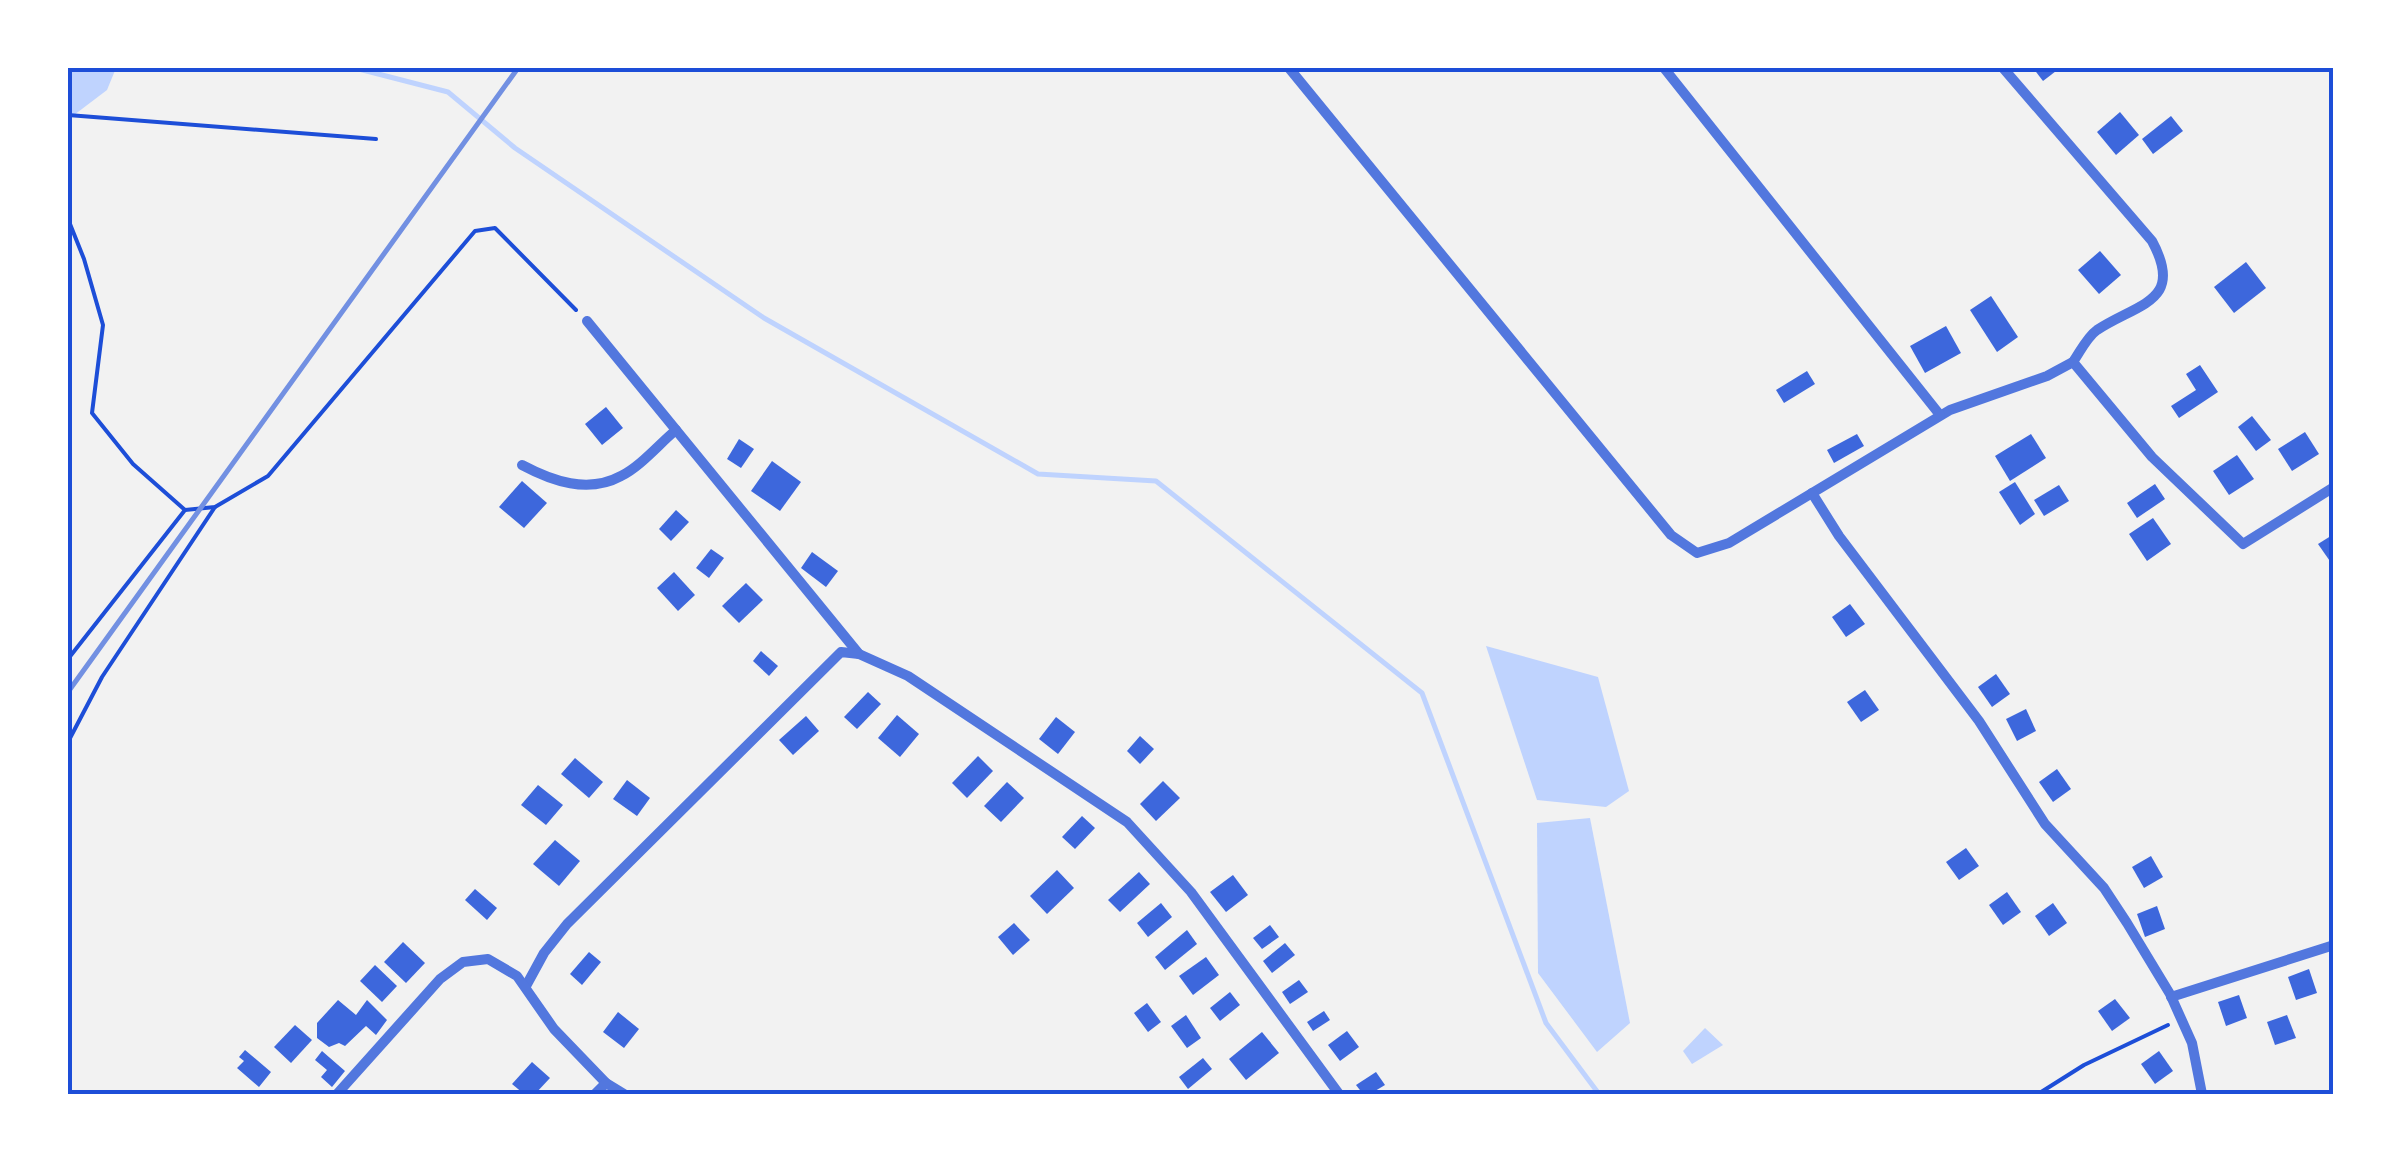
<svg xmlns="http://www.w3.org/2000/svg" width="2401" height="1162" font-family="Arial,sans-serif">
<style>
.water{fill:#bfd3fe}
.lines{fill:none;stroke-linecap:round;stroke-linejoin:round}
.stream{stroke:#bfd3fe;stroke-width:5}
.building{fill:#3d67dc}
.path{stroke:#1d4ed8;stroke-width:4}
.minor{stroke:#5277de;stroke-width:10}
.rail{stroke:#7290e2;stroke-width:5}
.neatline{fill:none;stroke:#1d4ed8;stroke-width:4}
</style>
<rect width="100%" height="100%" fill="#f2f2f2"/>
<g class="water">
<polygon points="68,68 116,68 107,90 74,115 68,111"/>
<polygon points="1486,646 1598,677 1629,791 1606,807 1537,800"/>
<polygon points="1590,818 1630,1023 1597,1052 1538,973 1537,823"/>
<polygon points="1705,1028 1723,1045 1692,1064 1683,1051"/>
</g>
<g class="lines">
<polyline class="stream" points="355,68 448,92 515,148 764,318 1038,474 1156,481 1422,693 1546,1023 1599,1094"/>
</g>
<g class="building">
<polygon points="2033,68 2060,68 2043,81"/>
<polygon points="2120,112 2139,135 2116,155 2097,132"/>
<polygon points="2171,116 2183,131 2153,154 2142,139"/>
<polygon points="2100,251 2121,275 2099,294 2078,270"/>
<polygon points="2246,262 2266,288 2234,313 2214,287"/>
<polygon points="1991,296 2018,337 1997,352 1970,310"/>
<polygon points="1946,326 1961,353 1925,373 1910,346"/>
<polygon points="2200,365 2218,392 2179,418 2171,406 2196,390 2186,374"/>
<polygon points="1807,371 1815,384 1784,403 1776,390"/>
<polygon points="606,407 623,428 602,445 585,424"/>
<polygon points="2252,416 2271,440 2256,451 2238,427"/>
<polygon points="2305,432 2319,454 2292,471 2278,449"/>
<polygon points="1857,434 1864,446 1834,463 1827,450"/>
<polygon points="2031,434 2046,458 2010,481 1995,456"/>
<polygon points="739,439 754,449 741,468 727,459"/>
<polygon points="2237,455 2254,479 2229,495 2213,471"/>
<polygon points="772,461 801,482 780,511 751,491"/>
<polygon points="522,481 547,503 524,528 499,507"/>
<polygon points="2015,482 2035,514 2020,525 1999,492"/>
<polygon points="2155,484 2165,499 2137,518 2127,503"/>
<polygon points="2059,485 2069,501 2044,516 2034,500"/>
<polygon points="676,510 689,522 671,541 659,529"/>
<polygon points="2153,518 2171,544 2147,561 2129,534"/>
<polygon points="2334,534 2334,567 2318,544"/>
<polygon points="711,549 724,558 709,578 696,568"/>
<polygon points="812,552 838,571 826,587 801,568"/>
<polygon points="674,572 695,595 678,611 657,588"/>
<polygon points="746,583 763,600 739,623 722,606"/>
<polygon points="1850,604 1865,624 1846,637 1832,617"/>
<polygon points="761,651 778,666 769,676 753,661"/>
<polygon points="1996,674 2010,694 1992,707 1978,687"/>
<polygon points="1865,690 1879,710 1861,722 1847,702"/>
<polygon points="868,692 881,704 857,729 844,717"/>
<polygon points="2026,709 2036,731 2017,741 2006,719"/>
<polygon points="897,715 919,734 900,757 878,738"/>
<polygon points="806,716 819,731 793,755 779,740"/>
<polygon points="1056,717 1075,732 1058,754 1039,739"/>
<polygon points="1140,736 1154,749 1140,764 1127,751"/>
<polygon points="978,756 993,771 967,798 952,783"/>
<polygon points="575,758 603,782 589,798 561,774"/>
<polygon points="2057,769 2071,789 2053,802 2039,782"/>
<polygon points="627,780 650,798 637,816 613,799"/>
<polygon points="1163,781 1180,798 1156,821 1140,804"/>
<polygon points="1007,782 1024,798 1001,822 984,806"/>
<polygon points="538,785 563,805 546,825 521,805"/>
<polygon points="1082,816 1095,828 1075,849 1062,837"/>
<polygon points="555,840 580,861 559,886 533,864"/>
<polygon points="1966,848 1979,866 1959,880 1946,862"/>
<polygon points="2151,856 2163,877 2144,888 2132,867"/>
<polygon points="1057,870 1074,888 1047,914 1030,896"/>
<polygon points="1139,872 1150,884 1120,912 1108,900"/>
<polygon points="1233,875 1248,895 1226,912 1210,892"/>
<polygon points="475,889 497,908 487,920 465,900"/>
<polygon points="2007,892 2021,912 2003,925 1989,905"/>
<polygon points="1161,903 1172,917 1148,937 1137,923"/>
<polygon points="2053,903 2067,923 2049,936 2035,916"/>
<polygon points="2157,906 2165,929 2145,937 2137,914"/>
<polygon points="1014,923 1030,940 1013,955 998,937"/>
<polygon points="1270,925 1279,937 1262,949 1253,938"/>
<polygon points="1187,930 1197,944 1165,970 1155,957"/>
<polygon points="403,942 425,963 406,983 384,962"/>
<polygon points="1285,943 1295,955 1272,973 1263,961"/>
<polygon points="589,952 601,962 582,985 570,974"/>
<polygon points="1206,957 1219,975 1193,995 1179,976"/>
<polygon points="375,965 397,986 382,1002 360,981"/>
<polygon points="2309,969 2317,993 2296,1000 2288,977"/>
<polygon points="1299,980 1308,992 1290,1004 1282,992"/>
<polygon points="1230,992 1240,1005 1220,1021 1210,1008"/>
<polygon points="2239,995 2247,1018 2226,1026 2218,1002"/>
<polygon points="2115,999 2130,1018 2112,1031 2098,1011"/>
<polygon points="338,1000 356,1015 367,1000 387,1020 376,1035 366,1026 345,1046 339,1043 329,1047 317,1038 317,1023"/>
<polygon points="1147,1003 1161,1022 1148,1032 1134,1013"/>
<polygon points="1324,1011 1330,1020 1313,1031 1307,1022"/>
<polygon points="618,1012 639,1029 624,1048 603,1032"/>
<polygon points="1186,1015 1201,1038 1187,1048 1171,1026"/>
<polygon points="2287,1015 2296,1038 2275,1045 2267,1022"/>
<polygon points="295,1025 312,1040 291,1063 274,1047"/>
<polygon points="1347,1031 1359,1047 1340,1061 1328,1045"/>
<polygon points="1262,1032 1279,1053 1246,1080 1229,1059"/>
<polygon points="245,1050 271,1072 259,1087 237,1068 244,1061 239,1057"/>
<polygon points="322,1051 345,1071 332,1087 321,1077 327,1070 315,1060"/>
<polygon points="2159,1051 2173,1071 2155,1084 2141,1064"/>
<polygon points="1203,1058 1212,1069 1188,1089 1179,1077"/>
<polygon points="532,1062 550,1078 535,1094 524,1094 512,1084"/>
<polygon points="1376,1072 1385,1085 1370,1094 1363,1094 1356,1085"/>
</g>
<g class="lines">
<g class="path">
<polyline points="68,115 376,139"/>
<polyline points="68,219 84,259 103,325 92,413 133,464 185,510 215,507 268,476 475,231 495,228 576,310"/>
<polyline points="68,659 185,510"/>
<polyline points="68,742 102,677 215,507"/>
<polyline points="2038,1094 2084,1065 2168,1025"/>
</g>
<g class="minor">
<polyline points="1289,68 1671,535 1697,553 1729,543 1950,410 2047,376 2073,362 2152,457 2243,544 2334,487"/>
<polyline points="1664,68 1940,415"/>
<path d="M 2003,68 L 2152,241 C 2185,302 2138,303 2097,330 C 2087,337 2080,352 2073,362"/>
<polyline points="587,321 859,654"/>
<path d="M 522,465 C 552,481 588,494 621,476 C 641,466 659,444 676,430"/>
<polyline points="1812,493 1839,536 1979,721 2045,824 2104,888 2127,923 2170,994 2192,1043 2202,1094"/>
<polyline points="526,986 544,953 567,924 841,652 859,654 908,676 1127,822 1191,892 1339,1094"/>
<polyline points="2171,997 2334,945"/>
<polyline points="337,1094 440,979 463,962 488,959 517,976 554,1029 606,1083 624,1094"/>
<polyline points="595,1094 606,1083"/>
</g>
<polyline class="rail" points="68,692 518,68"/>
</g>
<rect width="2401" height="1162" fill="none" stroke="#ffffff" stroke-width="140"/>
<rect x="70" y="70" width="2261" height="1022" class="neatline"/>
</svg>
